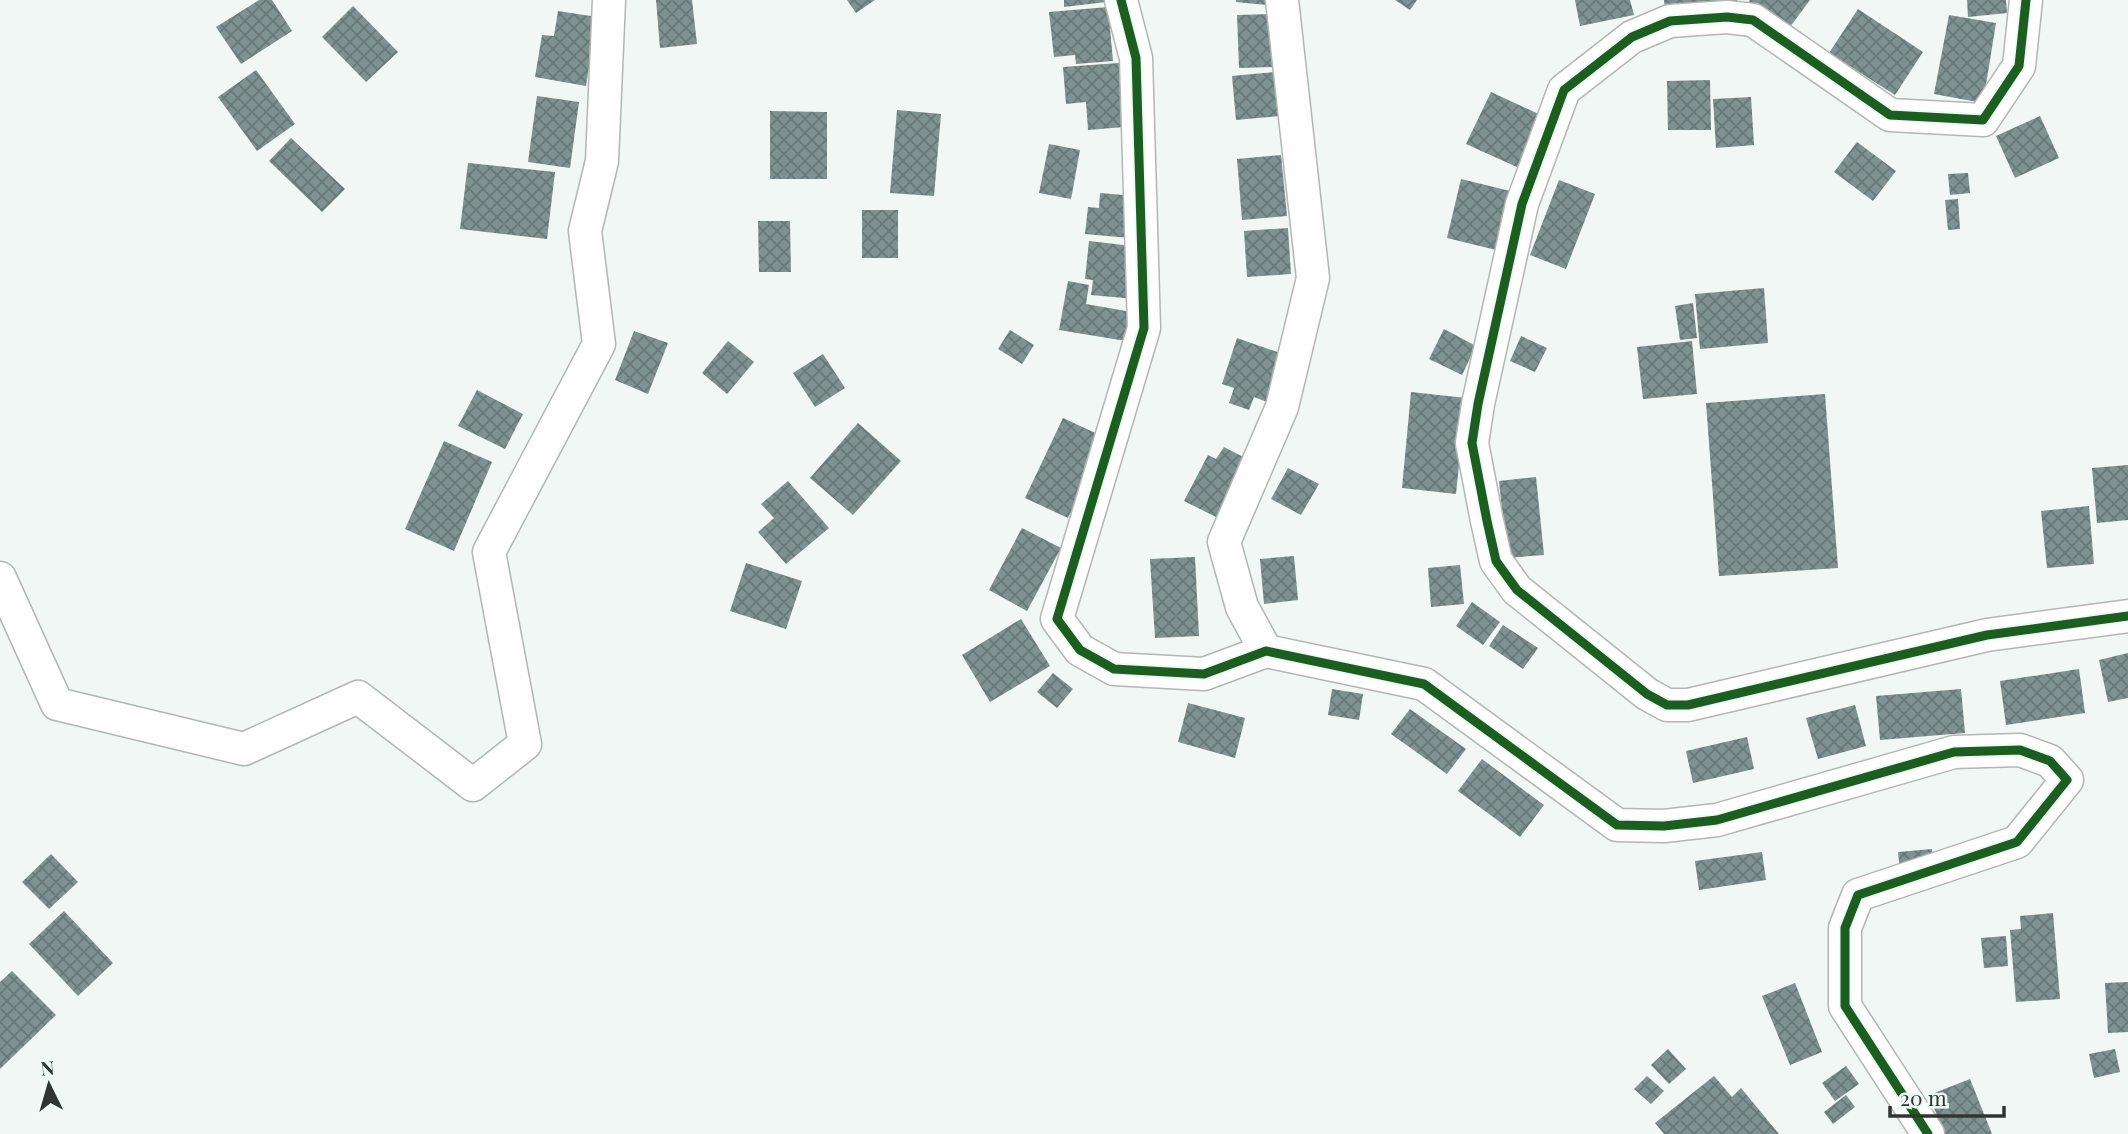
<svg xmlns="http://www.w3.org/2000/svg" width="2128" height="1134" font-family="'Playfair Display',serif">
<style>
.building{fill:url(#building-cross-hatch)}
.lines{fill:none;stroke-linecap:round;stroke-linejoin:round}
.street-casing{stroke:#b2b6b4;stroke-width:35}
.street{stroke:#fdfefd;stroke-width:32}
.cycleway-casing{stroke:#eefaf5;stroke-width:13}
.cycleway{stroke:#1b5e20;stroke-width:9}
</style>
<defs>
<pattern id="building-cross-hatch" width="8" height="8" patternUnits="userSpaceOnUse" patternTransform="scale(1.75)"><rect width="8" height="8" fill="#7e9291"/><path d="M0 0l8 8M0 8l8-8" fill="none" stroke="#687877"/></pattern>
</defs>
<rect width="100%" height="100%" fill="#f1f7f4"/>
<g class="building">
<polygon points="259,0 272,0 292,31 241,64 216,27"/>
<polygon points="656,0 692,0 697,44 660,48"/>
<polygon points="847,0 875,0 856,13"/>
<polygon points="1064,0 1106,0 1106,2 1064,7"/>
<polygon points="1236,0 1278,0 1277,6 1236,2"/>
<polygon points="1395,0 1417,0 1410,10"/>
<polygon points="1575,0 1630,0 1634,15 1580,26"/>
<polygon points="1664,0 1737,0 1737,2 1665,10"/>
<polygon points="1750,0 1810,0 1781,39 1742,11"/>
<polygon points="1967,0 2006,0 2007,13 1968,17"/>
<polygon points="353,6 398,52 366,82 322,37"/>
<polygon points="1108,7 1113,61 1076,64 1075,55 1054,57 1049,12"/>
<polygon points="1858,9 1923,52 1895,95 1829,53"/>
<polygon points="558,11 597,17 586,86 535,77 542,35 554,36"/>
<polygon points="1274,14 1275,67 1239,68 1237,15"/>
<polygon points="1949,15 1996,23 1983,103 1934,94"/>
<polygon points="1119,63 1124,127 1088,130 1086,102 1066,104 1063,67"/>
<polygon points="256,70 295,124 257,151 218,97"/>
<polygon points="1276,72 1280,116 1236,120 1232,76"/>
<polygon points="1710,80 1711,130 1668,130 1667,81"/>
<polygon points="1491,92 1543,116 1519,168 1466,144"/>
<polygon points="537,96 579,102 570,168 528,162"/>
<polygon points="1751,97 1754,145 1716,148 1713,99"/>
<polygon points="897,110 941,114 934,196 890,193"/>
<polygon points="770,111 827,112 827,179 770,179"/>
<polygon points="2040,116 2059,158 2015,178 1996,136"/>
<polygon points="291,138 345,189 322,212 269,161"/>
<polygon points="1857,142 1896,171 1873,201 1834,172"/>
<polygon points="1049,144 1080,150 1071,199 1039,193"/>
<polygon points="1281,155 1287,216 1242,220 1237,159"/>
<polygon points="468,163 555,172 547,239 460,229"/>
<polygon points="1968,173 1970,193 1950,195 1948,174"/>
<polygon points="1461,179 1510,191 1496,250 1447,238"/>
<polygon points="1559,180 1595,194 1566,269 1530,255"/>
<polygon points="1100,193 1135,196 1130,238 1085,234 1088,207 1099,208"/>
<polygon points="1958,199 1960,229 1948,230 1945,200"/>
<rect x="862" y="210" width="36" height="48"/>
<polygon points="758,221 790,221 791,272 759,272"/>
<polygon points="1288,228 1291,274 1247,277 1244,231"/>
<polygon points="1089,241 1141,247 1135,299 1091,295 1093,280 1085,279"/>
<polygon points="1068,281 1089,285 1086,304 1137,313 1132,342 1059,330"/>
<polygon points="1764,288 1768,343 1700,349 1695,294"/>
<polygon points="1693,303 1697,338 1680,340 1675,306"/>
<polygon points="1444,329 1476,346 1462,375 1429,359"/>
<polygon points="1010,330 1034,345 1022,364 998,349"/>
<polygon points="634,331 668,343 648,394 615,380"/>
<polygon points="1521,336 1547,348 1535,372 1510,361"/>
<polygon points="1237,338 1283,354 1267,402 1254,397 1249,410 1229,403 1234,388 1222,384"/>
<polygon points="728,341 754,362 727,394 702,373"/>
<polygon points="1692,341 1697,394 1643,399 1637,347"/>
<polygon points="823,354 845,388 815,407 793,373"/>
<polygon points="477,390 523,414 505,449 458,426"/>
<polygon points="1411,392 1466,398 1456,494 1402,488"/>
<polygon points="1825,394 1838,568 1719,576 1706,403"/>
<polygon points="1063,418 1106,438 1068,518 1025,498"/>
<polygon points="858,423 901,461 853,515 810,478"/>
<polygon points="444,441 492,462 454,551 405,529"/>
<polygon points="1224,447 1247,459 1216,517 1184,501 1208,455 1216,459"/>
<polygon points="2128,465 2128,520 2097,523 2092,468"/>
<polygon points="1288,468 1319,484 1301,515 1271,499"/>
<polygon points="1536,477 1544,555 1507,558 1499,481"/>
<polygon points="788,481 829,528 786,564 758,532 774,518 761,504"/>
<polygon points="2089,506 2094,564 2047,568 2041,511"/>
<polygon points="1022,528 1061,548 1027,611 989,590"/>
<polygon points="1294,556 1298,600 1264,604 1260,559"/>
<polygon points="1195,557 1199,636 1155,638 1150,559"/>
<polygon points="746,563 802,581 786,629 730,611"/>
<polygon points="1460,565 1464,604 1431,607 1428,568"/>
<polygon points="1472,602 1500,622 1483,645 1456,626"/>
<polygon points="1021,619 1050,666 990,702 962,655"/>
<polygon points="1503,625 1538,648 1523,669 1489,646"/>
<polygon points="2128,653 2128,698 2108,702 2099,660"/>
<polygon points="2079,669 2085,713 2006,725 2000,681"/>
<polygon points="1053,673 1073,689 1057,708 1037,692"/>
<polygon points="1332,689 1363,694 1359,720 1328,715"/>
<polygon points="1961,689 1965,733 1880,740 1876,696"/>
<polygon points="1188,703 1245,718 1235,758 1178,742"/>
<polygon points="1855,705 1866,746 1818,759 1806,718"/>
<polygon points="1410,709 1466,749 1447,774 1391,734"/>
<polygon points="1747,737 1754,769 1693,783 1686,751"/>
<polygon points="1482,759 1544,805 1520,837 1458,791"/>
<polygon points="1932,849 1934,868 1900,871 1898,852"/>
<polygon points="1762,852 1766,880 1699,890 1695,861"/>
<polygon points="51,854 78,882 49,909 22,882"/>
<polygon points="64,911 113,963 78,996 29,944"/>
<polygon points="2053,913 2060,999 2016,1002 2010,930 2021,929 2020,916"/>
<polygon points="2006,936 2008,966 1984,968 1981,938"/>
<polygon points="12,971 56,1015 0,1069 0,982"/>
<polygon points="2128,982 2128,1032 2108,1033 2105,983"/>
<polygon points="1795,983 1822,1052 1790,1065 1762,996"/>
<polygon points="1668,1049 1686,1069 1669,1084 1651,1065"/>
<polygon points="2115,1049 2120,1072 2094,1078 2089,1054"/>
<polygon points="1846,1066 1859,1084 1835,1101 1822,1083"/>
<polygon points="1647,1076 1664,1091 1651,1104 1634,1089"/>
<polygon points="1714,1076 1732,1097 1741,1088 1779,1134 1664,1134 1655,1123"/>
<polygon points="1970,1079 1992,1134 1944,1134 1929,1095"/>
<polygon points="1846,1095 1855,1107 1833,1124 1824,1112"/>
</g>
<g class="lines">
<g class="street-casing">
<g id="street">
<polyline points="1121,0 1136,58 1144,328 1057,619 1080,650 1114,669 1204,674 1266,651 1424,684 1617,825 1664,826 1717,820 1954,752 2020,750 2050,761 2067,780 2017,842 1858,895 1845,928 1845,1006 1928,1134"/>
<polyline points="2026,0 2019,66 1983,120 1890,115 1753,20 1727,17 1670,21 1632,37 1564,90 1522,204 1478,404 1472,443 1487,521 1496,561 1517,590 1647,694 1667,705 1688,705 1987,635 2128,616"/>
<polyline points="0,578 57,704 244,749 358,697 473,785 525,744 489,552 599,344 585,231 602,161 609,0"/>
<polyline points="1266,651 1242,607 1224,542 1282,407 1313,278 1282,0"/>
</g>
</g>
<use href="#street" class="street"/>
<g class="cycleway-casing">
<g id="cycleway">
<polyline points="1121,0 1136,58 1144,328 1057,619 1080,650 1114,669 1204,674 1266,651 1424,684 1617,825 1664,826 1717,820 1954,752 2020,750 2050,761 2067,780 2017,842 1858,895 1845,928 1845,1006 1928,1134"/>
<polyline points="2026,0 2019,66 1983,120 1890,115 1753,20 1727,17 1670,21 1632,37 1564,90 1522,204 1478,404 1472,443 1487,521 1496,561 1517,590 1647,694 1667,705 1688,705 1987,635 2128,616"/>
</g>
</g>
<use href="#cycleway" class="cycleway"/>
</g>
<g transform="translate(49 1085) rotate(355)" stroke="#eefaf5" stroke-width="5" paint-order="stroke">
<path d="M0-5L12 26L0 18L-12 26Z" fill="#303432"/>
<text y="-10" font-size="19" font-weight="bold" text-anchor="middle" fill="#303432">N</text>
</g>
<path d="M1890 1106v10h114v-10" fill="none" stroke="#303432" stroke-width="3.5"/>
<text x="1900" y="1106" font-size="21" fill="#303432" stroke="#eefaf5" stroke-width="5" paint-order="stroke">20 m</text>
</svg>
